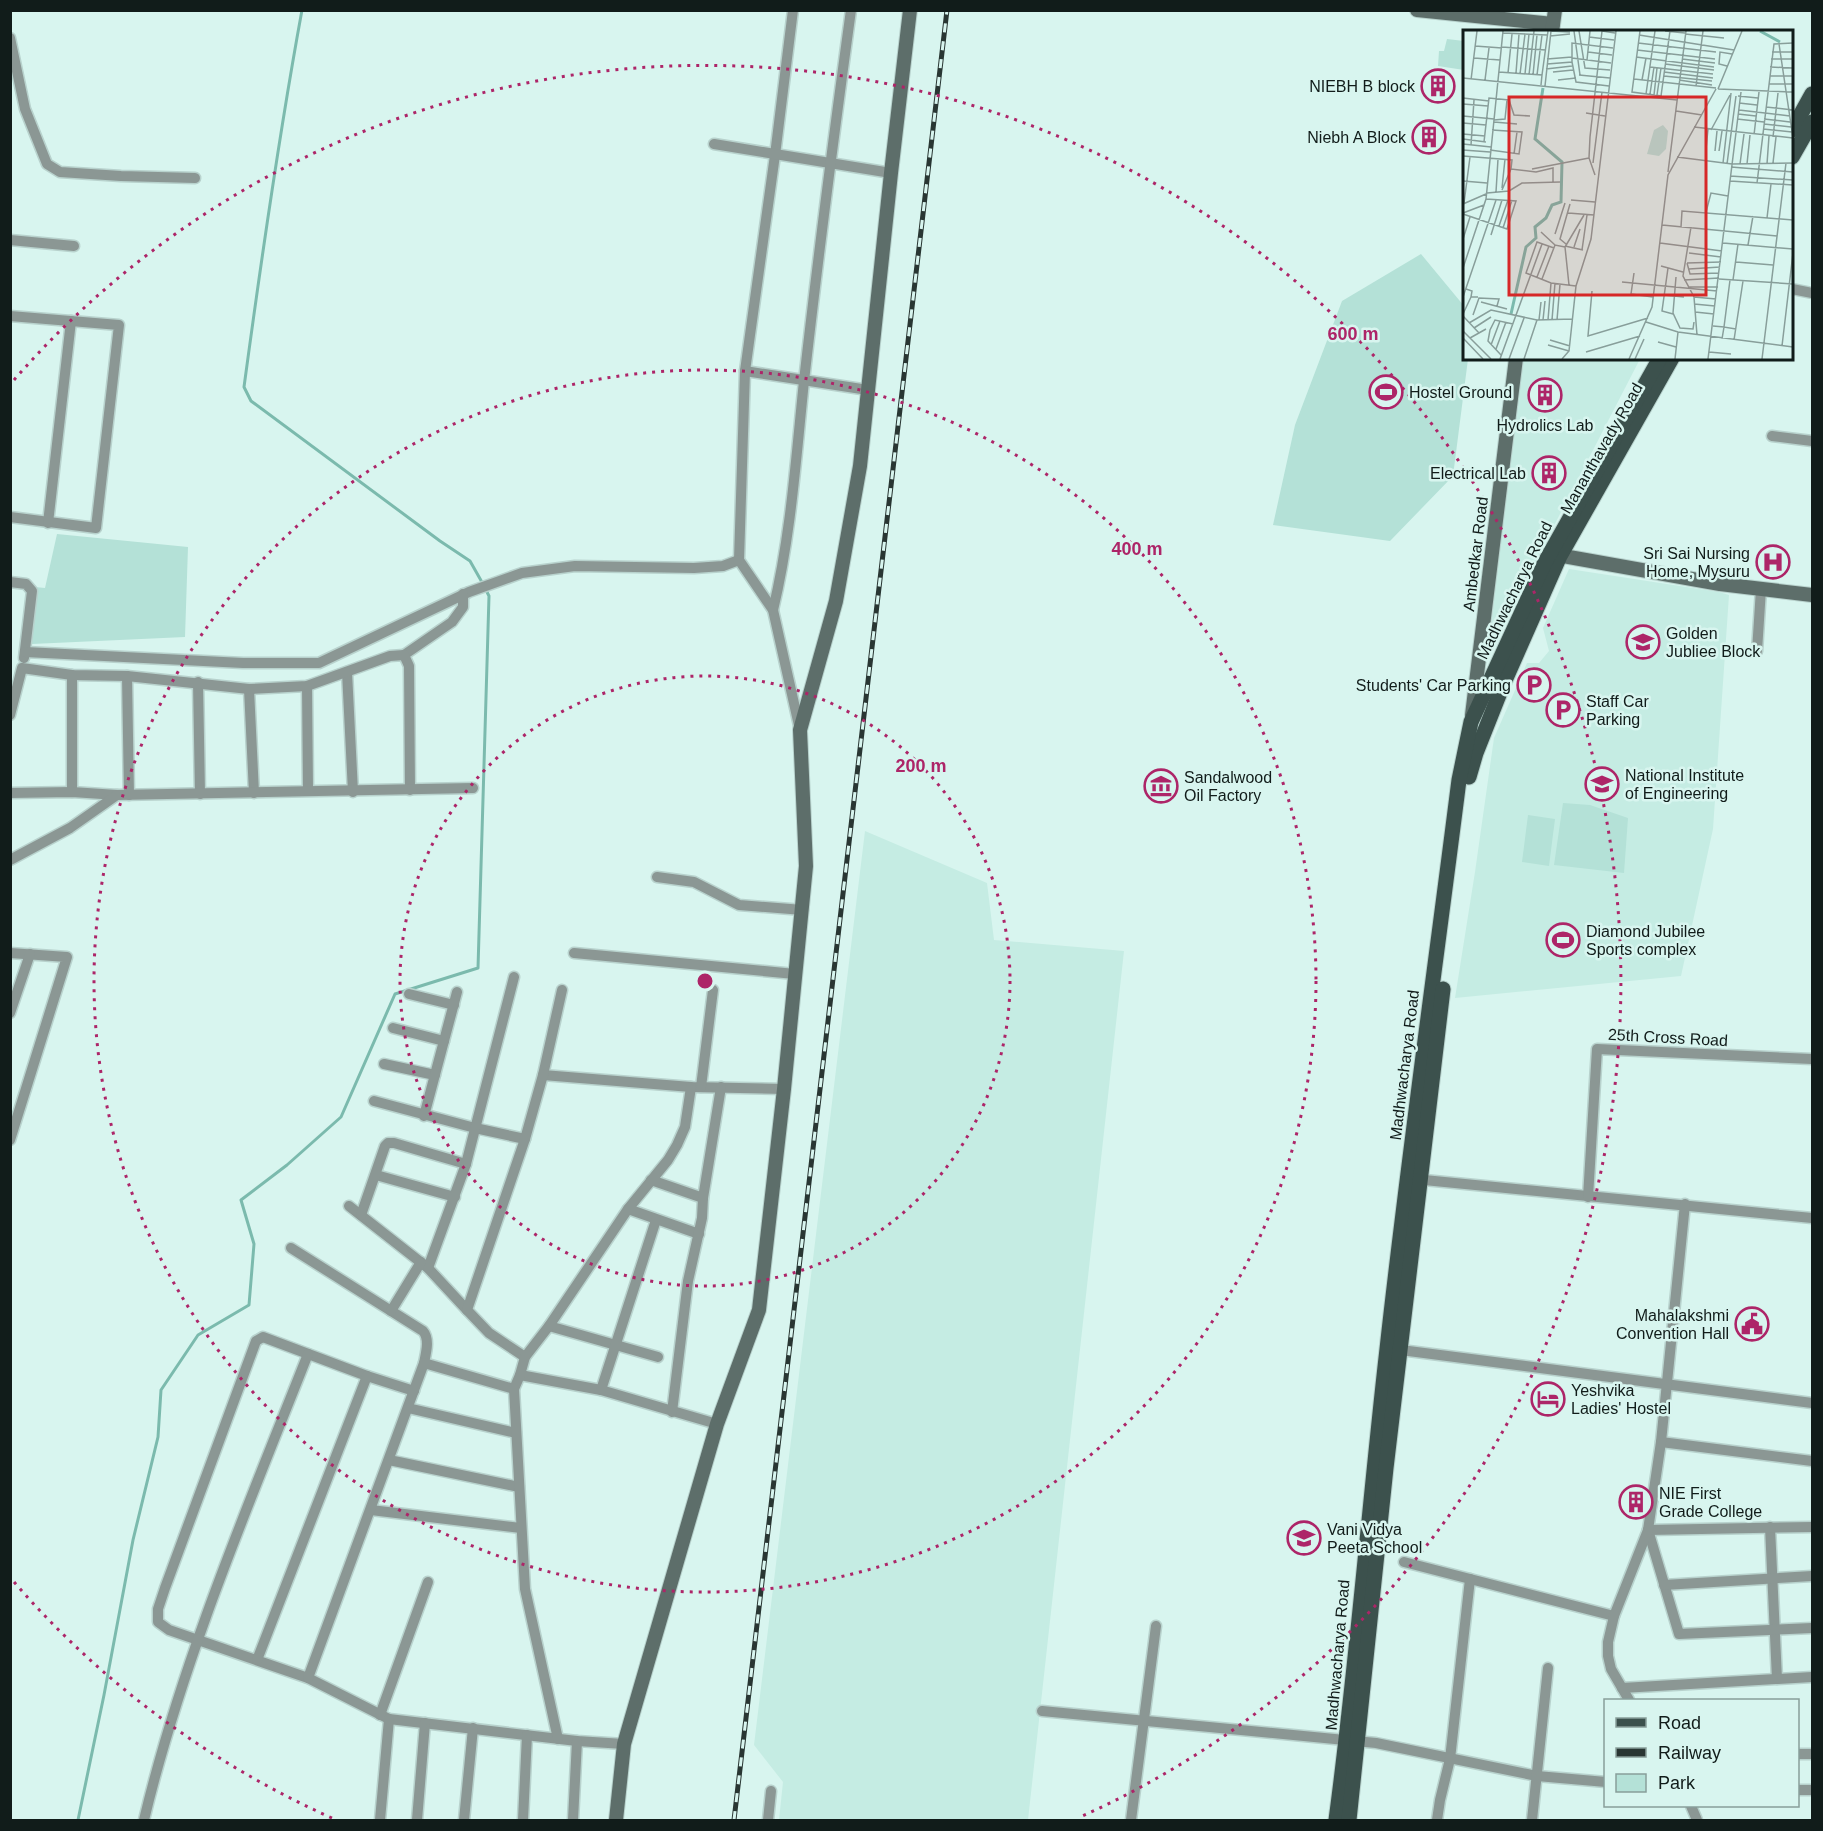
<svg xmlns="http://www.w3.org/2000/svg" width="1823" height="1831" font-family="Helvetica,sans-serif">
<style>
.built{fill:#c5ece3}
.green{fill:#b4e1d7}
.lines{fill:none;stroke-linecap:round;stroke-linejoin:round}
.stream{stroke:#7bbaad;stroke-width:3}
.street-casing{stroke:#b8d2cd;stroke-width:13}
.secondary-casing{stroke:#b8d2cd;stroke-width:16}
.primary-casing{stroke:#b8d2cd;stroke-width:17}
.street{stroke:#8b9794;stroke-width:10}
.secondary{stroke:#5d6e6a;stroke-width:14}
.primary{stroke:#3c514d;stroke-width:15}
.rail-casing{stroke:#293633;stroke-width:5}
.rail{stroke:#d8f5ef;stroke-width:3;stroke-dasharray:9;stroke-linecap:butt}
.ring{fill:none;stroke:#ad2568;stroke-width:3;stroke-dasharray:3 6}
.labels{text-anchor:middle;stroke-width:5;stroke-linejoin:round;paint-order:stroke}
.poi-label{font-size:16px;fill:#111c1a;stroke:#d8f5ef;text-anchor:start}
.street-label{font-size:16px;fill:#111c1a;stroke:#d8f5ef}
.inset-river{fill:none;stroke:#7bbaad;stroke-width:3}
.inset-road{fill:none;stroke:#889e9a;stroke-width:1.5}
.view{fill:#d62828;fill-opacity:0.15;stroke:#d62828;stroke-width:3}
.inset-edge{fill:none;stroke:#111c1a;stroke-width:3}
.centre{fill:#ad2568;stroke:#d8f5ef;stroke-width:3}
.ring-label{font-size:18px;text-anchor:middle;font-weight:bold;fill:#ad2568;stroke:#d8f5ef;stroke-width:5;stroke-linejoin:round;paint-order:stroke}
</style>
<rect width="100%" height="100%" fill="#d8f5ef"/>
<g class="built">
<polygon points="1519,359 1640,359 1510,611 1489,647"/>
<polygon points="1569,569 1719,592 1729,595 1713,829 1681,976 1455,998 1475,872 1494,738 1527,663 1539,663 1549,651 1543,628"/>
<polygon points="865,831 987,883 994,940 1124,951 1028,1820 779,1820 783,1782 754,1745"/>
</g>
<g class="green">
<polygon points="1447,39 1464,41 1464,70 1438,66 1439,51 1444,51"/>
<polygon points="1421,254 1464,306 1464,358 1468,359 1453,476 1390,541 1273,525 1295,425 1342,301"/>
<polygon points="57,534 188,547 185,637 32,644 35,587 45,588"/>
<polygon points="1563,803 1590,805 1628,818 1624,873 1554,865"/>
<polygon points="1528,815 1555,819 1549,866 1522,862"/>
</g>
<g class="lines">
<g class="stream">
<path d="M 302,10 C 279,135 261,261 244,387 L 251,401 L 440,541 L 470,561 L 483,584"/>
<polyline points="78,1820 104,1695 133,1540 158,1437 161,1390 198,1335 249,1305 254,1244 241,1200 287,1165 341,1117 395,994 478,968 489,596 486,590"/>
</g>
<g class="street-casing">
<g id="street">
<polyline points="793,10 775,155 745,371 739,560 773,610 800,730"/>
<polyline points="10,38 25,109 47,164 60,172 121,176 195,178"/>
<polyline points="714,144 891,173"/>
<polyline points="10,240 74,246"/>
<polyline points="1792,289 1812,293"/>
<polyline points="10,316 119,325 96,528 10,517"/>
<polyline points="745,371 868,390"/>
<polyline points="1772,436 1812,441"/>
<polyline points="48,523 71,321"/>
<polyline points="10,582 26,584 32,591 24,658"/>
<path d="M 773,610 C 791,535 796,458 804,381 C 818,257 834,134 851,10"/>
<polyline points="1757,651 1761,589"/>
<polyline points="25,652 243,663 319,663 469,592 522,573 575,566 694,568 723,566 739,560"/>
<polyline points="404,655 452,622 463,607 463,594"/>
<polyline points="347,672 353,792"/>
<polyline points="127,676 129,795"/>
<polyline points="198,682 200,794"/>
<polyline points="307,686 308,790"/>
<polyline points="249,689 254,793"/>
<polyline points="10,715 22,668 72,675 127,676 249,689 307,686 390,656 404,655 409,666 410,790"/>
<polyline points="72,792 72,675"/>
<polyline points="10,793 72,792 117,795"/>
<polyline points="10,860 70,828 117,795 473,788"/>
<polyline points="657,877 694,882 739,905 803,910"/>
<polyline points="10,953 67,957 10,1140"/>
<polyline points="574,953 795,974"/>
<polyline points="409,994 454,1005"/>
<polyline points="10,1013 30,954"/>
<polyline points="393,1028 444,1041"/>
<polyline points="384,1064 435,1075"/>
<polyline points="543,1075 691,1087 784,1089"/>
<polyline points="701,1087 713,990"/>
<polyline points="374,1101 475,1128 525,1139"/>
<polyline points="424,1116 457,992"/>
<polyline points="376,1175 455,1197"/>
<polyline points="1414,1179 1812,1218"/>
<polyline points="651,1180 703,1198"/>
<polyline points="1588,1197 1597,1049 1812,1059"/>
<polyline points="349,1206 428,1268 467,1310"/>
<polyline points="628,1209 699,1234"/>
<polyline points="361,1215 385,1146 388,1143 394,1143 466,1164"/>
<path d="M 291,1248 L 423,1331 C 430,1339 426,1353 424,1363"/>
<polyline points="428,1268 466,1164 514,977"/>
<polyline points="391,1311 421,1262"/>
<polyline points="549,1326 658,1357"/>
<polyline points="1393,1349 1812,1403"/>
<polyline points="525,1357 489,1333 467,1310 525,1139 543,1075 562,990"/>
<polyline points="520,1375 601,1390 717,1424"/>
<polyline points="601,1390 656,1220"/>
<polyline points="414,1391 367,1376 263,1337 256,1341 165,1588 158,1609 158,1622 169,1630 308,1678 389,1719 577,1741 624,1744"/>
<polyline points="408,1408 516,1433"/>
<polyline points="672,1412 688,1281 702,1218 703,1198 721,1087"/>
<polyline points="1661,1442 1812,1461"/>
<polyline points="389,1460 519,1487"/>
<polyline points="371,1510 521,1528"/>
<polyline points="1770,1527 1777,1679"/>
<polyline points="1648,1530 1679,1634 1812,1628"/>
<polyline points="1648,1530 1812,1527"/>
<polyline points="1404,1562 1614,1616"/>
<polyline points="1664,1585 1812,1576"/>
<polyline points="257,1660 367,1376"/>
<polyline points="308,1678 424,1363 514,1389"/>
<polyline points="1622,1688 1812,1677"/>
<polyline points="1629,1700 1611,1669 1608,1656 1608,1642 1614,1616 1648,1530 1661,1442 1685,1204"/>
<polyline points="1042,1711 1376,1743 1537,1776 1606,1782"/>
<polyline points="380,1715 428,1582"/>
<polyline points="558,1739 525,1589 514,1389 520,1375 525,1357 549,1326 628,1209 668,1160 677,1145 685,1127 691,1087"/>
<polyline points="1798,1754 1812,1754"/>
<polyline points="1798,1790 1812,1790"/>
<polyline points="1691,1806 1697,1820"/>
<path d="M 144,1820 C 182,1661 248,1506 308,1354"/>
<polyline points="380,1820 389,1719"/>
<polyline points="417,1820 425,1723"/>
<polyline points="464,1820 473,1728"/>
<polyline points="523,1820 527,1735"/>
<polyline points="573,1820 577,1741"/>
<polyline points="768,1820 771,1791"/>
<polyline points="1131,1820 1156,1626"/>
<polyline points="1437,1820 1440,1800 1450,1759 1470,1579"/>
<polyline points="1532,1820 1548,1668"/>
</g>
</g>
<g class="secondary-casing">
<g id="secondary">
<polyline points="1417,10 1553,24"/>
<polyline points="1552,32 1555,10"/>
<polyline points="1552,554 1720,584 1812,595"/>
<polyline points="1472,715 1516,358"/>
<polyline points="616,1820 624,1744 717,1424 759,1310 784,1089 806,866 800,730 836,601 860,466 891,173 910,10"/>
</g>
</g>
<g class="primary-casing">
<g id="primary">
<polyline points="1792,130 1812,94"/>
<polyline points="1792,157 1812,122"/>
<polyline points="1469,777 1476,753 1503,685 1560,556 1672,358"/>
<path d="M 1336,1820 C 1357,1664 1369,1506 1387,1349 C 1408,1159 1435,970 1459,780 L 1471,722 L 1544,564 L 1660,358"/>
<polyline points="1349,1820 1386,1468 1443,989"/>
</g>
</g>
<use href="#street" class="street"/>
<use href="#secondary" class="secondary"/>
<use href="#primary" class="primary"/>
<g class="rail-casing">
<polyline id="rail" points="734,1820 947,10"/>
</g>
<use href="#rail" class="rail"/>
</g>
<g class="ring">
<circle cx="705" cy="981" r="305"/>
<circle cx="705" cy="981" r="611"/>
<path d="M332 1818A916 916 0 0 1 14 1582M14 380A916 916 0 1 1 1078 1818"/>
</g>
<defs>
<g id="building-ring" transform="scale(1.725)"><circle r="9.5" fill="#d8f5ef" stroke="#ad2568" stroke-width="1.5"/><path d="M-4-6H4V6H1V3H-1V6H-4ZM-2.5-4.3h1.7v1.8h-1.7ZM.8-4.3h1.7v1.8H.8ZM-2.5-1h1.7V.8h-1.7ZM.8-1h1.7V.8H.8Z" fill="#ad2568"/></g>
<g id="stadium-ring" transform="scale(1.725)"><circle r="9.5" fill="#d8f5ef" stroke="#ad2568" stroke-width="1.5"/><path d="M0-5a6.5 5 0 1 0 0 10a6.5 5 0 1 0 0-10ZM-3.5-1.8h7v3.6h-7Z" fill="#ad2568"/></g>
<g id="hospital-ring" transform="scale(1.725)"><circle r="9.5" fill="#d8f5ef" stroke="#ad2568" stroke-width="1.5"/><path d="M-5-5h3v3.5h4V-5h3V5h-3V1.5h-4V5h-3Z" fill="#ad2568"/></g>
<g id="university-ring" transform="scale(1.725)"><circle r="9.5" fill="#d8f5ef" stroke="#ad2568" stroke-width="1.5"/><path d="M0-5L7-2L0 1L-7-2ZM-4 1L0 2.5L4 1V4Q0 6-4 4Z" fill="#ad2568"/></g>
<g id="parking-ring" transform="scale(1.725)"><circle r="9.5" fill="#d8f5ef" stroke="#ad2568" stroke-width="1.5"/><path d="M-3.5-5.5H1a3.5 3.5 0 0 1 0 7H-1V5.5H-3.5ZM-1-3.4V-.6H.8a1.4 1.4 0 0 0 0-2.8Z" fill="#ad2568"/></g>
<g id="museum-ring" transform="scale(1.725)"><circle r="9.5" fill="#d8f5ef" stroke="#ad2568" stroke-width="1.5"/><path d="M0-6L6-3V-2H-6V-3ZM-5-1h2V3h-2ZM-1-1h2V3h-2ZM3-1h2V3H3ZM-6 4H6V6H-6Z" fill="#ad2568"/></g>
<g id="civic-ring" transform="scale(1.725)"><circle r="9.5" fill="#d8f5ef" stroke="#ad2568" stroke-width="1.5"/><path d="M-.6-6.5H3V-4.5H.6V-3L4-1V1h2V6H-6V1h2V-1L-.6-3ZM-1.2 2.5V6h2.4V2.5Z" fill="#ad2568"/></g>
<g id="hotel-ring" transform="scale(1.725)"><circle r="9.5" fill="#d8f5ef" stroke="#ad2568" stroke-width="1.5"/><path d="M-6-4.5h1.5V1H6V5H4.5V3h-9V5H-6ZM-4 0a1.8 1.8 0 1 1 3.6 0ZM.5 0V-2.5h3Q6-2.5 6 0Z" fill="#ad2568"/></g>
<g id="school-ring" transform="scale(1.725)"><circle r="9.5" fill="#d8f5ef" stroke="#ad2568" stroke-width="1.5"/><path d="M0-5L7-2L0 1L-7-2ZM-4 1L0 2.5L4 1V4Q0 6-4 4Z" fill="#ad2568"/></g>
</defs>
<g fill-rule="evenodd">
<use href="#building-ring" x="1438" y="86"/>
<use href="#building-ring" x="1429" y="137"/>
<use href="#stadium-ring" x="1386" y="392"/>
<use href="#building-ring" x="1545" y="395"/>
<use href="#building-ring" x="1549" y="473"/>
<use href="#hospital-ring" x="1773" y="562"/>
<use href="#university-ring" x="1643" y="642"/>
<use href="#parking-ring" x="1534" y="685"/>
<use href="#parking-ring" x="1563" y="710"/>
<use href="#university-ring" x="1602" y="784"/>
<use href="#museum-ring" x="1161" y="786"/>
<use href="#stadium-ring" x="1563" y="940"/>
<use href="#civic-ring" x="1752" y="1324"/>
<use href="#hotel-ring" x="1548" y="1399"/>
<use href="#building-ring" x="1636" y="1502"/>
<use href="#school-ring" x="1304" y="1538"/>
</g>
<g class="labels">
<g class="poi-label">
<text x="1415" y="92" text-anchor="end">NIEBH B block</text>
<text x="1406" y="143" text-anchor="end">Niebh A Block</text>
<text x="1409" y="398">Hostel Ground</text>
<text x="1545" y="431" text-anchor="middle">Hydrolics Lab</text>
<text x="1526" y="479" text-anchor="end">Electrical Lab</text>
<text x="1750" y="559" text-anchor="end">Sri Sai Nursing<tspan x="1750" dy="18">Home, Mysuru</tspan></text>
<text x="1666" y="639">Golden<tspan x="1666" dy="18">Jubliee Block</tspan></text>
<text x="1511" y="691" text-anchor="end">Students' Car Parking</text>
<text x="1586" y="707">Staff Car<tspan x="1586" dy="18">Parking</tspan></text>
<text x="1625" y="781">National Institute<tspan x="1625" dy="18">of Engineering</tspan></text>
<text x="1184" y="783">Sandalwood<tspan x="1184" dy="18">Oil Factory</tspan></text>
<text x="1586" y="937">Diamond Jubilee<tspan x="1586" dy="18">Sports complex</tspan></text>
<text x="1729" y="1321" text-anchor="end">Mahalakshmi<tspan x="1729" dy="18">Convention Hall</tspan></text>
<text x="1571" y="1396">Yeshvika<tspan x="1571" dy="18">Ladies' Hostel</tspan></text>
<text x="1659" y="1499">NIE First<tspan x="1659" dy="18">Grade College</tspan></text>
<text x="1327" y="1535">Vani Vidya<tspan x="1327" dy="18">Peeta School</tspan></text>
</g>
<g class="street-label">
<text transform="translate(1601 448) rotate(-60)" y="6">Mananthavady Road</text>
<text transform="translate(1475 554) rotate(-83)" y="6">Ambedkar Road</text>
<text transform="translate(1514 590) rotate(-64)" y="6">Madhwacharya Road</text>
<text transform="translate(1668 1037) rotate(3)" y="6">25th Cross Road</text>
<text transform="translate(1404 1065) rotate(-83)" y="6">Madhwacharya Road</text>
<text transform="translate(1337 1655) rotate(-85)" y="6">Madhwacharya Road</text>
</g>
</g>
<g transform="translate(1463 30)">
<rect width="330" height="330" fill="#d8f5ef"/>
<path d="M 200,95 L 205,101 L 203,119 L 196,126 L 184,124 L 191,100 Z" fill="#b4e1d7"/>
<path class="inset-river" d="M 297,1 L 317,12M 48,284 L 63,217 L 73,208 L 72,197 L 83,188 L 89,175 L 98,172 L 99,132 L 72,109 L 80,58"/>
<path class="inset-road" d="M 88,1 L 107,2M 111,1 L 117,45M 116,1 L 122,38 L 147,40M 177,1 L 169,62 L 199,66M 202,1 L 222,3M 40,3 L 84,5M 222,4 L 261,8M 176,5 L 271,20M 87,6 L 107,4M 126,7 L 151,10M 175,13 L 253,22M 316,14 L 330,108M 12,16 L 39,18M 39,17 L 83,20M 174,20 L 252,29M 125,22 L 149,25M 309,22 L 330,22M 173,27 L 251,37M 11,28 L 37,30M 109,28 L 148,33M 84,29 L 109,27M 219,29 L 252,33M 308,29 L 330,29M 124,30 L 127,1M 109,32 L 113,52 L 146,56M 84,34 L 109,32 L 109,13 L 150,18M 202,34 L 251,40M 264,36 L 256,34 L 257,22 L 269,24M 187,37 L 250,44M 307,37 L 330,38M 83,39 L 109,36M 36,42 L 79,45 L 78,55M 90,42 L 110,40M 201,42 L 250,48M 45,43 L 49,4M 53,43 L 56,4M 57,44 L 62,4M 62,44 L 66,4M 66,45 L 71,1M 70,45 L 74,5M 74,45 L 79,5M 79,45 L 85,1M 116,45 L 147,48M 201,46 L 249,51M 307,46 L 330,46M 0,48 L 214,70M 171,49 L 253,58M 8,50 L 14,1M 22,50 L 26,18M 95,50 L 113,48M 179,50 L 183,28M 216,50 L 249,55M 306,54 L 330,54M 82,56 L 88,1M 233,56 L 240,1M 255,59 L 330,62M 255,59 L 279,1M 183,64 L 192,1M 187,64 L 191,37M 191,65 L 194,38M 194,65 L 198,38M 198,66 L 207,1M 275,66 L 295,68M 0,68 L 26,71M 276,73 L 294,75M 0,74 L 25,76M 303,77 L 330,80M 276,80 L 327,86M 213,81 L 239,85M 123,83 L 142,86M 275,84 L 293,86M 0,86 L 31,89M 274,89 L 301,92M 301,89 L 327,92M 31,90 L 42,89 L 44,70M 31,92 L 54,94M 0,93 L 23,95M 301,94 L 328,97M 231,97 L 330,108M 300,99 L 329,102M 248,100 L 267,65M 0,104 L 22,106M 291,105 L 296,62M 310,107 L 315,63M 0,109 L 23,112M 21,112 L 26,68 L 46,70 L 51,85 L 67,86M 0,114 L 28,117M 8,115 L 11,70M 243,119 L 245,99M 0,120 L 27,122M 27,120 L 56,124 L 59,102 L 29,100M 252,121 L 254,101M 256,121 L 259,101M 51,124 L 54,102M 0,126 L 49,130 L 48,139M 214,127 L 269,134 L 330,133M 130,133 L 139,62M 260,133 L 268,63M 310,133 L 313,107M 264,134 L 273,66M 277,134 L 281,104M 284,134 L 287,105M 304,134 L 306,106M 268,137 L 330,142M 69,139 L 126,128M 205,142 L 223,1M 132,145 L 126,128 L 127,107 L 139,1 L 152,3M 267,146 L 330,150M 0,151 L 24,153M 267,151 L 330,155M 294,153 L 311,14 L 330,13M 39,158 L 42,129M 39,160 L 48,139 L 73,142 L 90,138 L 90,153M 33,162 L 35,129M 24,163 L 46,161 L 59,153 L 97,152M 108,170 L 132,172M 1,173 L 7,127M 0,174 L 23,164M 243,182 L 248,163 L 265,166M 0,183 L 21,175M 105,183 L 131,185M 0,184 L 44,199 L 53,171 L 23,169M 304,188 L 308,154M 199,195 L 314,206M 36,196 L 45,170M 218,197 L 219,181 L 330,190M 228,197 L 220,246 L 231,267 L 234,305M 40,198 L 49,170M 78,202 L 92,215M 92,204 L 102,173M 28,205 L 39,170M 0,209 L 7,187M 197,213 L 259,221M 260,213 L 330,219M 103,214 L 97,209 L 107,174M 285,215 L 290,186M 102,216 L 120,220M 111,217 L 117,199M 91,218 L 74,212 L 63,243 L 88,253 L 113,256M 119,220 L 124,185M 226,223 L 258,227M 273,232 L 310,235M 224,233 L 227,244 L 256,243M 224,233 L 258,232M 198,236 L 220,242M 0,238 L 23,169 L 40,1M 205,238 L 199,281 L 210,284M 226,239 L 257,237M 171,243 L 168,264 L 190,267M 74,247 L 86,216M 213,247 L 210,283 L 217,298 L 230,299 L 231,292M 79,249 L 92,215 L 102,217M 256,249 L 330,254M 221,250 L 256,248M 270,250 L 275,214M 159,252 L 254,261M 106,255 L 102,217 L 121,185M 226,257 L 255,257M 3,259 L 9,261 L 8,267 L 15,267M 129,261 L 125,306 L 185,288M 201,265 L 221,267M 0,267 L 33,170M 231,267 L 253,269M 18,272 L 44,279M 231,274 L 252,276M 232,282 L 251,284M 0,284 L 8,267M 10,285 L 16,268 L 36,269 L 34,276M 0,286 L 16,303M 76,290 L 78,272M 80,290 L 82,271M 85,290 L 88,253M 89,290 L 92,253M 94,290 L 97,254M 183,292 L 215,302 L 330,317M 6,293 L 28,280 L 74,290 L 110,289M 250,296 L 261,297 L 267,250M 11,298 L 28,287M 0,301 L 28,329M 0,308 L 20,329M 7,308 L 23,299M 259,309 L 261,297 L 273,299M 87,310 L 107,316M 271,310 L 280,251M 195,312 L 213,317M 28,315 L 37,291M 85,315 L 106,321M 319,316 L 330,223M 33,319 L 43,292M 123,322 L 177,306M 246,322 L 268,324M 38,325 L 25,311 L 27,300 L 32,290 L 50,294M 37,329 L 79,214M 46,329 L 61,288M 61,329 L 74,290M 99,329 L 106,321 L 113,256 L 128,209 L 153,1M 166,329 L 189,277 L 205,145 L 253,59M 172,329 L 181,309M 212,329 L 215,302M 245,329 L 278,62M 299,329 L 323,133"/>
<path class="view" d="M 46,67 L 243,67 L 243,265 L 46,265 Z"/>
<rect width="330" height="330" class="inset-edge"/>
</g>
<circle cx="705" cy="981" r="9" class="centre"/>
<g class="ring-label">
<text x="1353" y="340">600 m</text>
<text x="1137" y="555">400 m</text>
<text x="921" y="772">200 m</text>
</g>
<rect width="1823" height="1831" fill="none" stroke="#111c1a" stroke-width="24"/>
<rect x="1604" y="1699" width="195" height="108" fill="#d8f5ef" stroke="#889e9a" stroke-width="1.5"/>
<rect x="1616" y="1718" width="30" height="9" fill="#3c514d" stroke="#889e9a" stroke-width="1.5"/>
<text x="1658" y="1729" font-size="18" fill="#111c1a">Road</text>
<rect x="1616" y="1748" width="30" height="9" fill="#293633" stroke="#889e9a" stroke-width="1.5"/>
<text x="1658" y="1759" font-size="18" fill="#111c1a">Railway</text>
<rect x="1616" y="1774" width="30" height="18" fill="#b4e1d7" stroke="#889e9a" stroke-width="1.5"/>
<text x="1658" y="1789" font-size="18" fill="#111c1a">Park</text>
</svg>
